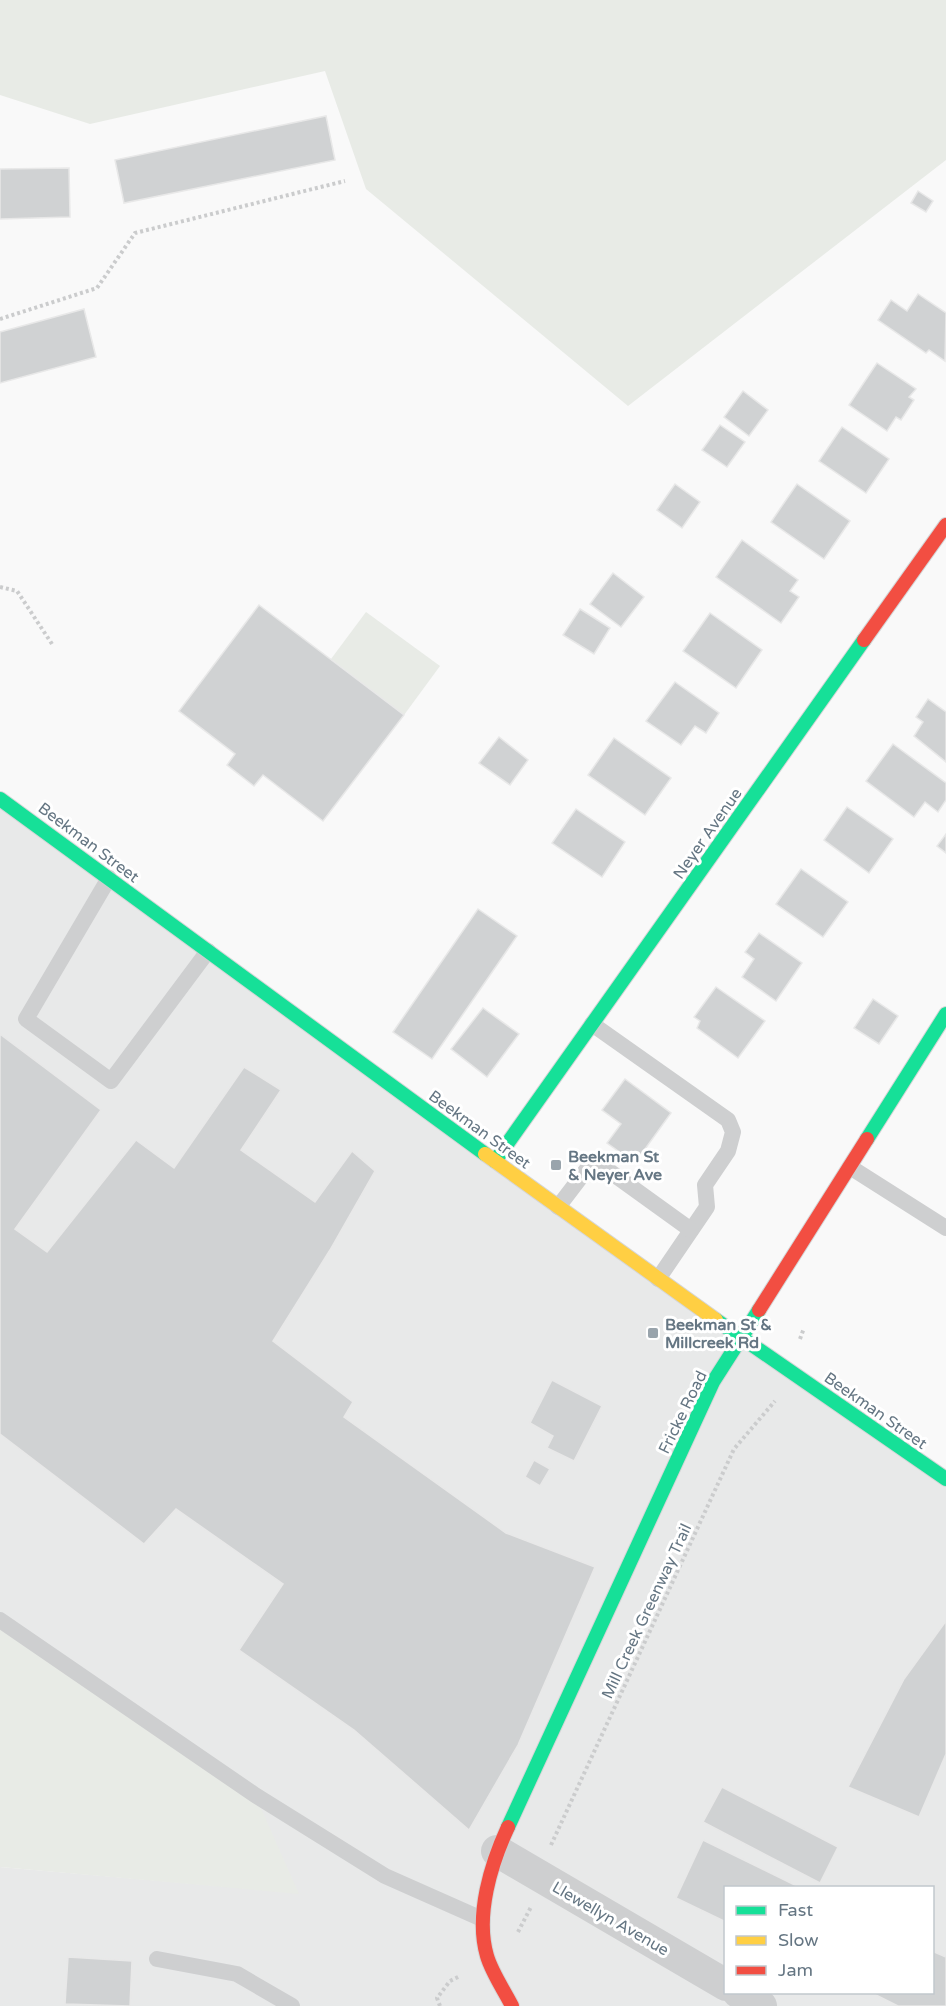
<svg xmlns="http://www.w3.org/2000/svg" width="946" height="2006" font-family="'Varela Round',sans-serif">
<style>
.built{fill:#e8e9e9;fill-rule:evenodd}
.green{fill:#e8ebe6}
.building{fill:#d0d2d3;stroke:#e8e8e8;stroke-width:1.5}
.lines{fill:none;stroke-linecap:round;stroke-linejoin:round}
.fast-casing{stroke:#d5d6d7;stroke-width:16}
.slow-casing{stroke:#d5d6d7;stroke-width:16}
.jam-casing{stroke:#d5d6d7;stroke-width:16}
.path{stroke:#cbcccd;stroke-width:4;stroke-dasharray:3 3;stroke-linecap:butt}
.lane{stroke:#cecfd0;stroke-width:16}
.street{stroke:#cecfd0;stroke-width:32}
.fast{stroke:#16e098;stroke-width:14}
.slow{stroke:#ffcf43;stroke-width:14}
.jam{stroke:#f24e42;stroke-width:14}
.poi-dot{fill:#99a4ac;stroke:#fff;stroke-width:2}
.labels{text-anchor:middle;stroke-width:6;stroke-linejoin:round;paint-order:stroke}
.street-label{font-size:16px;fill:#657683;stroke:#fff}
.poi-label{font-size:16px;font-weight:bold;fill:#657683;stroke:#fff;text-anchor:start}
</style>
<rect width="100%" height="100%" fill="#f9f9f9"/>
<path class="built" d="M 0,799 L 946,1479 L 946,2006 L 0,2006 L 0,1867 L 298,1893 L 0,1620 ZM 726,1888 L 932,1888 L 932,1992 L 726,1992 Z"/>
<g class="green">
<polygon points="0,0 946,0 946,160 628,406 366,189 325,71 90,124 0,95"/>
<polygon points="366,612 440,666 404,715 331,659"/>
<polygon points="0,1620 255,1795 299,1894 0,1867"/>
</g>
<g class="building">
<polygon points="326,116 335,160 124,203 115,160"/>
<polygon points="69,168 70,217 0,219 0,169"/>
<polygon points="918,191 933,201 926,212 911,203"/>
<polygon points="918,294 946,313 945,361 929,350 926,353 878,320 891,300 907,311"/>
<polygon points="84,309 96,357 0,383 0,332"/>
<polygon points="877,363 916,389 909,397 914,400 901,420 896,417 887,431 849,405"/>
<polygon points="743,391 768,410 749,436 724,417"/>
<polygon points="720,425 745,442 727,467 702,450"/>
<polygon points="842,427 889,459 866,493 819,461"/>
<polygon points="675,484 700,502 682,528 657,510"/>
<polygon points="797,484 850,521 824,559 771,522"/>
<polygon points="742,540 798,580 790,591 799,597 781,623 716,577"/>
<polygon points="613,573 644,597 621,627 590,604"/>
<polygon points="259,605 404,715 323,821 263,775 254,786 227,765 235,754 179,711"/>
<polygon points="580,609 610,628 594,654 563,635"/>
<polygon points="710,613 762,650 736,688 683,651"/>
<polygon points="675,682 719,713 706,733 695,726 681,745 646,721"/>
<polygon points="928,699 946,712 946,762 914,736 923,722 916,717"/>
<polygon points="499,737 528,760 510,785 479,763"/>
<polygon points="614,738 671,778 645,815 588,775"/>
<polygon points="893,744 946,783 946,800 938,812 925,802 914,817 866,781"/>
<polygon points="847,807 893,839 869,873 824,840"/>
<polygon points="576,809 625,842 602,877 552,843"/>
<polygon points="946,834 946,853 937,846"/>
<polygon points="801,869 848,902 823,937 776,904"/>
<polygon points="478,909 517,936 432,1059 393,1032"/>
<polygon points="759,933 802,963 776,1001 742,977 754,959 745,952"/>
<polygon points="716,987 765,1021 738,1058 697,1028 700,1021 694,1017"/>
<polygon points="873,999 898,1016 879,1044 854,1028"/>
<polygon points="483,1008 519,1034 487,1077 451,1049"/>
<polygon points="0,1034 101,1110 15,1229 47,1252 136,1140 174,1168 244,1067 281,1090 241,1150 315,1202 352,1151 375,1171 330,1250 273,1341 353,1402 344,1417 506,1533 595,1567 518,1745 469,1830 354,1730 239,1650 283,1584 176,1509 144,1544 0,1434"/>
<polygon points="625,1079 671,1113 635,1163 607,1143 621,1124 602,1110"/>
<polygon points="552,1380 602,1406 574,1461 547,1448 553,1436 530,1423"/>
<polygon points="534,1460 550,1469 540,1486 525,1477"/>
<polygon points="946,1621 946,1754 919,1817 848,1787 904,1679"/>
<polygon points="722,1787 838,1847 820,1883 703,1822"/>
<polygon points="703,1840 801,1888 726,1888 726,1922 676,1898"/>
<polygon points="932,1951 946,1957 946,2006 898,2006 870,1992 932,1992"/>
<polygon points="68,1957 132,1961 130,2006 65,2004"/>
</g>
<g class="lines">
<g class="fast-casing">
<g id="fast">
<polyline points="0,799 485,1154"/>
<polyline points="867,1139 946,1014"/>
<polyline points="495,1161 864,640"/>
<polyline points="716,1320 946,1479"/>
<polyline points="508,1827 713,1382 759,1310"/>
</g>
</g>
<g class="slow-casing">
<polyline id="slow" points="485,1154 716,1320"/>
</g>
<g class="jam-casing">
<g id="jam">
<polyline points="864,640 946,525"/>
<polyline points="759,1310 867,1139"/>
<path d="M 508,1827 C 491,1864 475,1915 487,1956 C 492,1973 504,1990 512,2006"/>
</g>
</g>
<g class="path">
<polyline points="0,319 97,288 135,233 345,181"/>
<polyline points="0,587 17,591 52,644"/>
<polyline points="800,1339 804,1328"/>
<polyline points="551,1845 734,1449 775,1401"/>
<polyline points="518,1932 531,1907"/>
<polyline points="440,2006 437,1998 450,1981 460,1976"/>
</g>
<g class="lane">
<polyline points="109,878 26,1019 111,1081 208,951"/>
<polyline points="592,1024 728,1120 733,1132 728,1151 705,1185 707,1207 658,1279"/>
<polyline points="850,1167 946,1228"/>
<polyline points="558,1207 587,1169 593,1165 605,1168 691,1230"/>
<polyline points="0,1620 255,1795 385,1876 482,1919"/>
<polyline points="157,1959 237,1974 292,2006"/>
</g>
<g class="street">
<polyline points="497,1851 726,1985"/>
<polyline points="738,1992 761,2006"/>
</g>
<use href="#fast" class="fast"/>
<use href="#slow" class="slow"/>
<use href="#jam" class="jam"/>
</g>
<g class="poi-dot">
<rect x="550" y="1159" width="12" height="12" rx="3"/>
<rect x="647" y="1327" width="12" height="12" rx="3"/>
</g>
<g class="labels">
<g class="street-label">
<text transform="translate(707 833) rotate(-55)" y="6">Neyer Avenue</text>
<text transform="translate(89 842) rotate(37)" y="6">Beekman Street</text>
<text transform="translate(480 1129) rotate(36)" y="6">Beekman Street</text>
<text transform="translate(876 1410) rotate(35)" y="6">Beekman Street</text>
<text transform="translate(682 1412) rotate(-64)" y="6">Fricke Road</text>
<text transform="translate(646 1611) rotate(-65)" y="6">Mill Creek Greenway Trail</text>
<text transform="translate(611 1918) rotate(30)" y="6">Llewellyn Avenue</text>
</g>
<g class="poi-label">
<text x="568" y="1162">Beekman St<tspan x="568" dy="18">&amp; Neyer Ave</tspan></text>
<text x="665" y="1330">Beekman St &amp;<tspan x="665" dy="18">Millcreek Rd</tspan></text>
</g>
</g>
<rect x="724" y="1886" width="210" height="108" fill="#ffffff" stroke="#c1c8cd" stroke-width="1.5"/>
<rect x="736" y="1906" width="30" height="9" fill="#16e098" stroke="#c1c8cd" stroke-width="1.5"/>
<text x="778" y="1916" font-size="18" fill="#657683">Fast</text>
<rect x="736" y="1936" width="30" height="9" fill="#ffcf43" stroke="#c1c8cd" stroke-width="1.5"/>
<text x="778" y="1946" font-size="18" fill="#657683">Slow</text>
<rect x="736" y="1966" width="30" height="9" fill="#f24e42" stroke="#c1c8cd" stroke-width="1.5"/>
<text x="778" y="1976" font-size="18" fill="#657683">Jam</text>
</svg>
